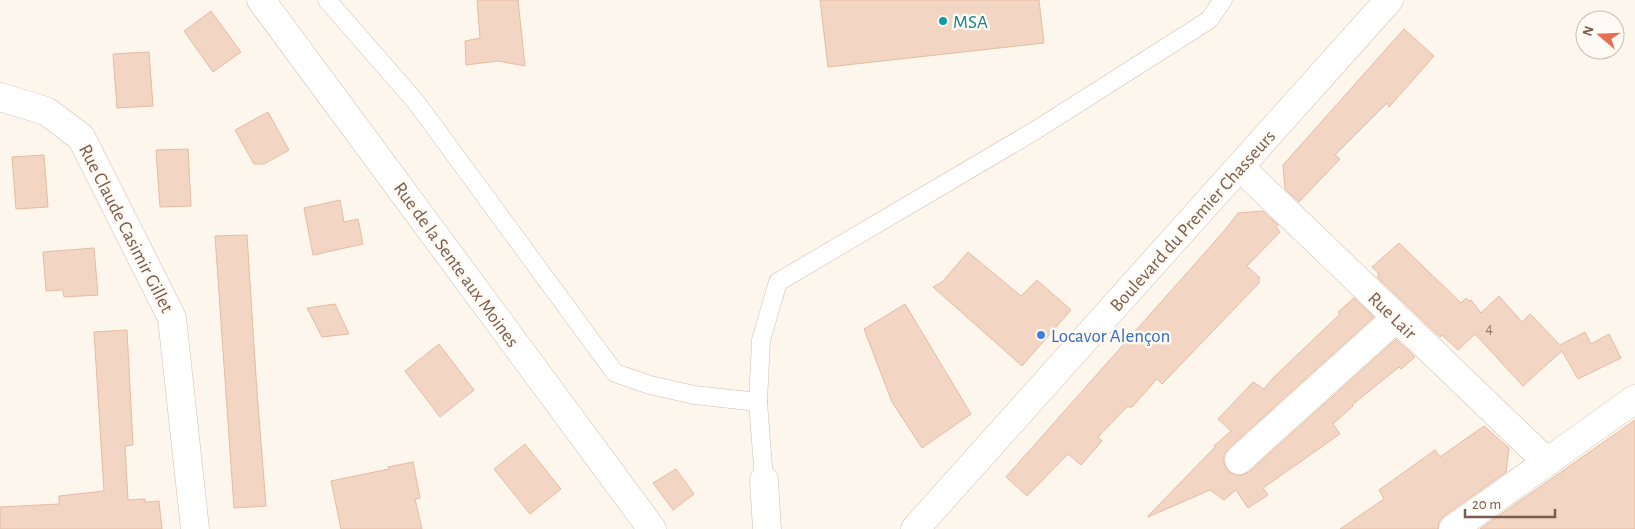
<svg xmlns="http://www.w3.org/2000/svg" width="1635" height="529" font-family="'Alegreya Sans',sans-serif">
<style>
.building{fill:#f3d5c3;stroke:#e6bba3}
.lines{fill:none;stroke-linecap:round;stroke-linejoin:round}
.service-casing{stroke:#d1beb0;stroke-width:19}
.minor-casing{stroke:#d1beb0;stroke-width:29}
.secondary-casing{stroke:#d6c0b0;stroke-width:29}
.service{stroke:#fff;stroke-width:18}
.minor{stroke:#fff;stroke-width:28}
.secondary{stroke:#fff;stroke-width:28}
.culture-dot{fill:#0f9aa8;stroke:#fffaf3;stroke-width:2}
.shop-dot{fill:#3f7fe0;stroke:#fffaf3;stroke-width:2}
.labels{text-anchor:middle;stroke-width:5;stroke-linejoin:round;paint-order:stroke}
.number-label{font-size:16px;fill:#987a6a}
.culture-label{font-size:19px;fill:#0d838f;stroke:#fffaf3;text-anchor:start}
.street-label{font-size:19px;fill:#7a5c4d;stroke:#fffaf3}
.shop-label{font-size:19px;fill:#366cbe;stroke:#fffaf3;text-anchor:start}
</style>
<rect width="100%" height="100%" fill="#fdf6ec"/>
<g class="building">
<polygon points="477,0 518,0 525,66 498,61 466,65 465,41 480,38"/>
<polygon points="820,0 1039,0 1044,43 828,67"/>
<polygon points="211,11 241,52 213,72 184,31"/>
<polygon points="1404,29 1434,56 1389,107 1387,103 1335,155 1340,159 1299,202 1285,189 1283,165"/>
<polygon points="149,52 153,106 117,108 113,54"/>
<polygon points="268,112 289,150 264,164 254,164 235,130"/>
<polygon points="188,149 191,206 160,207 156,150"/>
<polygon points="44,155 48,207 16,209 12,157"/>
<polygon points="340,200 344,222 358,219 363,244 313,255 304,208"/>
<polygon points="1263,211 1278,225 1276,227 1280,232 1247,266 1260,278 1258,280 1260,282 1162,384 1157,379 1132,407 1127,407 1098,437 1102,441 1081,465 1068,454 1027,496 1006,477 1224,231 1238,213"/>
<polygon points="247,235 257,392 266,506 234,508 215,236"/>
<polygon points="1399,243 1461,303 1466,298 1469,301 1471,300 1481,313 1499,296 1522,322 1530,314 1560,345 1585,332 1591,344 1609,334 1621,358 1578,379 1562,351 1523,386 1475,334 1458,350 1442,335 1440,337 1377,277 1379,274 1372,267"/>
<polygon points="94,248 98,295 64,297 63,290 46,291 43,252"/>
<polygon points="968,252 1021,296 1037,280 1071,310 1022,366 933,287 942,282"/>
<polygon points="1354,298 1374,317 1229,448 1224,455 1224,463 1228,471 1235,475 1242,475 1249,472 1396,339 1415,357 1401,369 1399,367 1352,405 1353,406 1333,424 1340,434 1263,488 1268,495 1248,508 1236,490 1224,500 1210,490 1148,517 1148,516 1215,447 1214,446 1231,431 1218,419 1253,382 1264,389 1272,379 1340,314 1338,312"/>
<polygon points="335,304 349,334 322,337 307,308"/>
<polygon points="905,304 971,414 922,448 892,402 864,329"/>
<polygon points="127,330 133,445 125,446 128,500 145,499 145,502 159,501 162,529 0,529 0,507 59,504 59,496 104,491 94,332"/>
<polygon points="439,344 474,390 440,417 405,371"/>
<polygon points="1635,420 1635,529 1480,529 1500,515"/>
<polygon points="1484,426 1509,448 1506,472 1444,516 1439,522 1438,529 1340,529 1384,499 1379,490 1435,450 1440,457"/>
<polygon points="525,444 561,489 530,514 494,469"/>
<polygon points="413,462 420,498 415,499 422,529 341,529 331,481 389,469 388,467"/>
<polygon points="676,469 694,494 673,510 653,483"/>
</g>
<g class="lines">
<g class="service-casing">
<g id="service">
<polyline points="327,0 416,102 615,373 650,385 694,395 758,402"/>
<polyline points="764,480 758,402 761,340 778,282 1036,130 1209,20 1223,0"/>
</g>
</g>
<g class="minor-casing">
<g id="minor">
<polyline points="261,0 652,529"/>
<polyline points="0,97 46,111 81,137 172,318 195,529"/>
<polyline points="1240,167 1547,462"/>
<polyline points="1239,460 1396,318"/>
<polyline points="764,480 767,529"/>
<polyline points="1453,529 1635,399"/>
</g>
</g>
<g class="secondary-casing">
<polyline id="secondary" points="915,529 1389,0"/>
</g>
<use href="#service" class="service"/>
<use href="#minor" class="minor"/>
<use href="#secondary" class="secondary"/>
</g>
<circle class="culture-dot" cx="943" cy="21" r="5"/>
<circle class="shop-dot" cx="1041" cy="335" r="5"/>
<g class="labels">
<g class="number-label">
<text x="1489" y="333">4</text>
</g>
<g class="culture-label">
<text x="953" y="28">MSA</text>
</g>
<g class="street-label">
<text transform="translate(1192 220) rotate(-48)" y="7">Boulevard du Premier Chasseurs</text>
<text transform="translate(127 228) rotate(63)" y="7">Rue Claude Casimir Gillet</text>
<text transform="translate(457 264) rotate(54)" y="7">Rue de la Sente aux Moines</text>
<text transform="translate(1393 315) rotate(44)" y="7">Rue Lair</text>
</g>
<g class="shop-label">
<text x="1051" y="342">Locavor Alençon</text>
</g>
</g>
<g transform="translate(1600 35) rotate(289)"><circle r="24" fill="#fffaf3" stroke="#cabbb1"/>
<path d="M0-4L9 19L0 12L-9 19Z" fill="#e76f51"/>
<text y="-8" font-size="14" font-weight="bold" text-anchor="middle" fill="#7a5c4d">N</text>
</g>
<path d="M1465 509v8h90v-8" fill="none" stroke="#7a5c4d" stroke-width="2.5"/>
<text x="1472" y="509" font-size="15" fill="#7a5c4d" stroke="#fffaf3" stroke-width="4" paint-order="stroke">20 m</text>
</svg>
